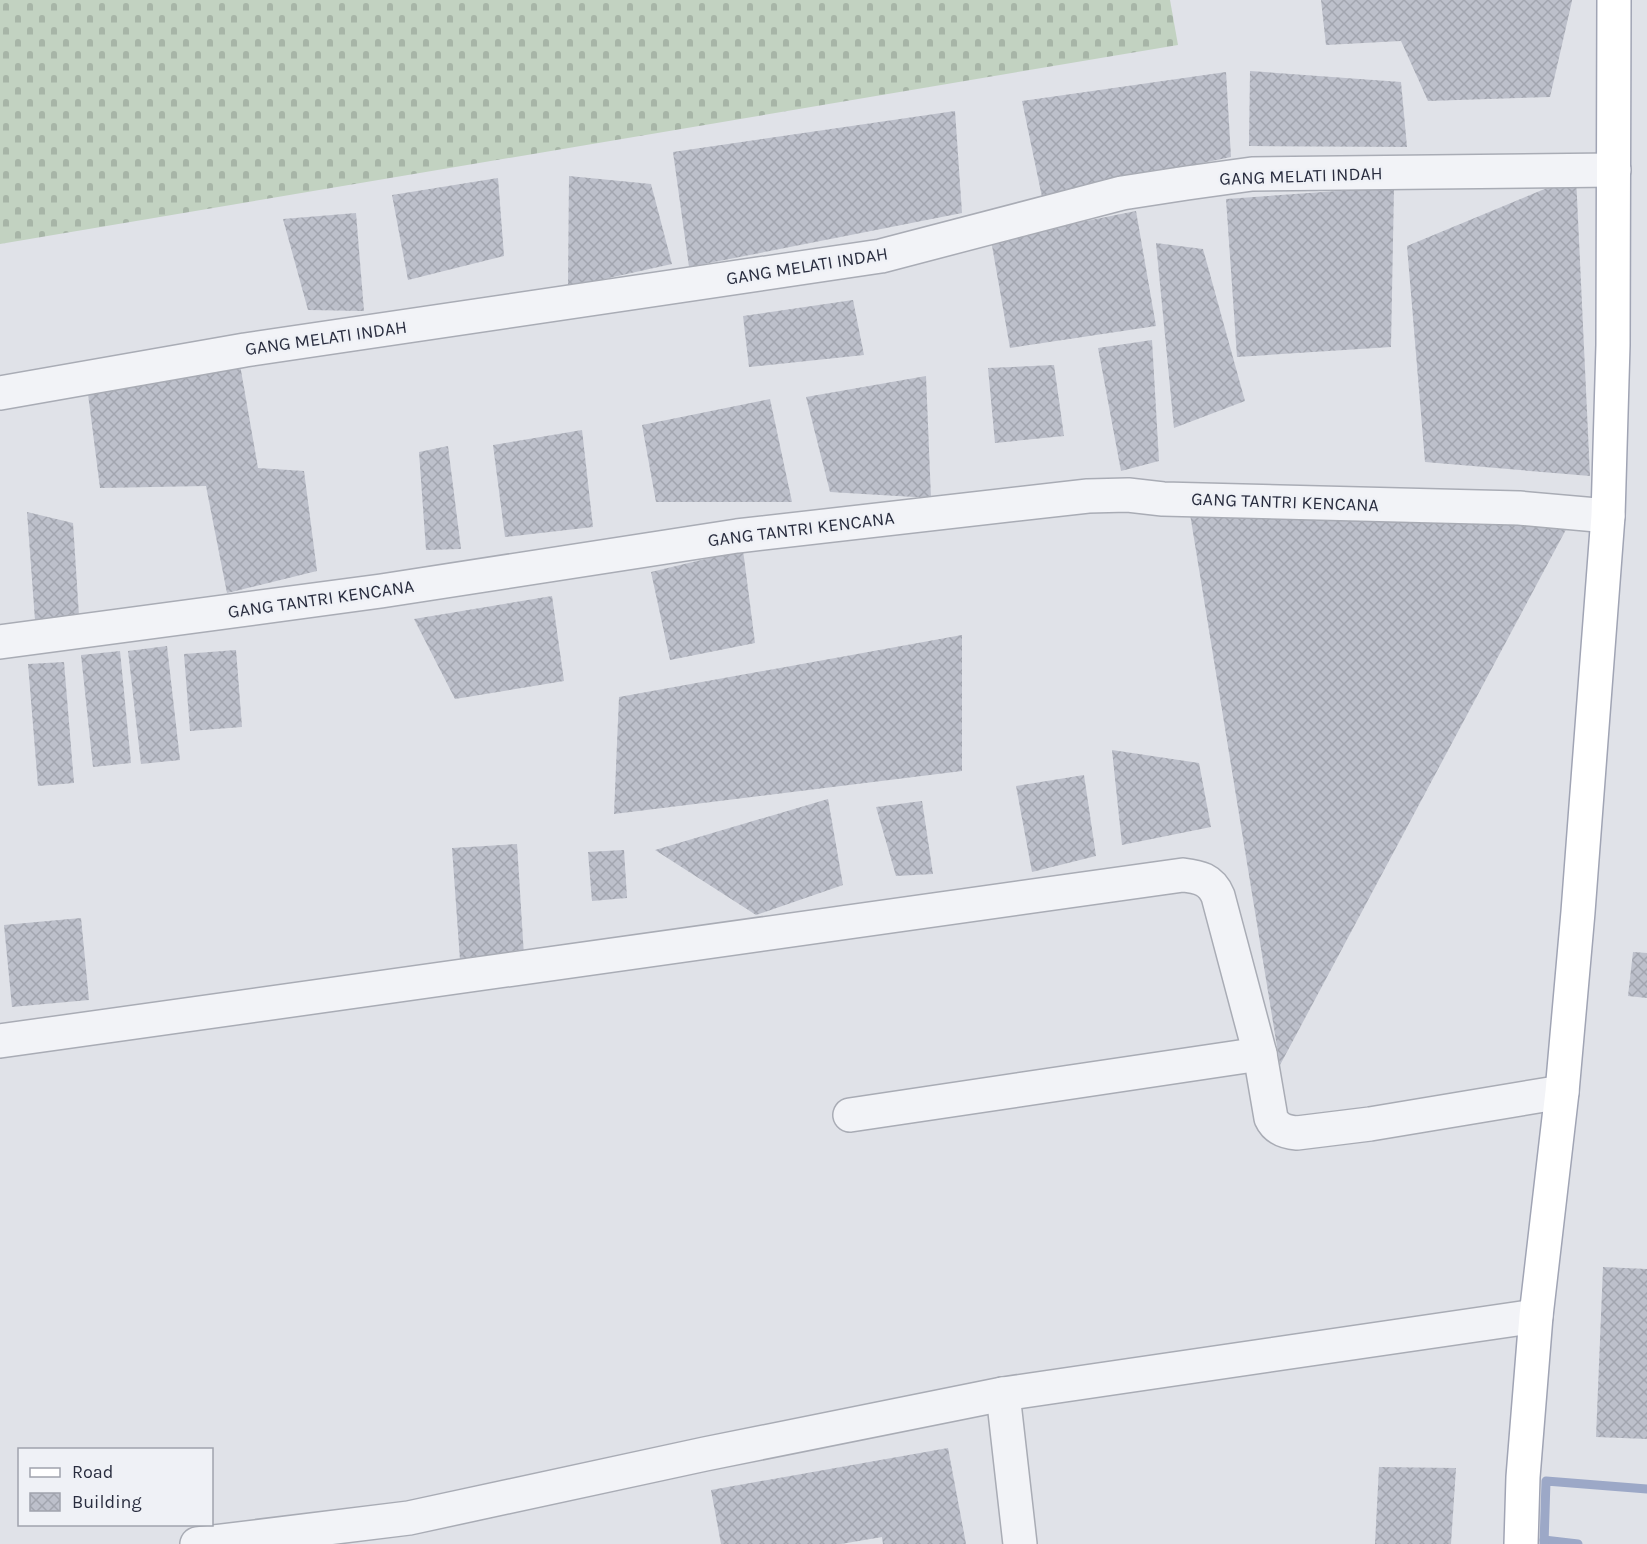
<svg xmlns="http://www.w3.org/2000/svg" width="1647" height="1544" font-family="Karla,sans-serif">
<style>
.cemetery{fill:url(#cemetery-stones)}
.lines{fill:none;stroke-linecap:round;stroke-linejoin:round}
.stream{stroke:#9ca8c7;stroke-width:9}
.building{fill:url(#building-cross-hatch)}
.minor-casing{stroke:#a9acb5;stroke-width:36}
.major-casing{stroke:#a0a4b4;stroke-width:36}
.minor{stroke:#f2f3f7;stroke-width:33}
.major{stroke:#fff;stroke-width:33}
.labels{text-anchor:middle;stroke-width:5;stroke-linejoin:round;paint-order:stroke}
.street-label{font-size:18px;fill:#292d3f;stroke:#eff1f6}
</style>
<defs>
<pattern id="cemetery-stones" width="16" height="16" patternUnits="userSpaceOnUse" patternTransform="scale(1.5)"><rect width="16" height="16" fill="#c2d2c1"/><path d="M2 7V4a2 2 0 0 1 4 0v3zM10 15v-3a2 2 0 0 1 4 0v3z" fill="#a7b5a7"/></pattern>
<pattern id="building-cross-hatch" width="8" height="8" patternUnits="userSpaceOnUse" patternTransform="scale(1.5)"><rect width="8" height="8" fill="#bdc0cb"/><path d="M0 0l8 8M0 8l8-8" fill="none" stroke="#a2a5af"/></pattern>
</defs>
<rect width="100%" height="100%" fill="#e0e2e8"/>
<polygon class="cemetery" points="0,0 1170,0 1178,45 0,244"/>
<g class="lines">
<g class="stream">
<polyline points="1544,1540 1578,1544"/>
<polyline points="1544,1544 1546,1481 1647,1489"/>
</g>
</g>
<g class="building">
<polygon points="1321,0 1572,0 1572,1 1550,97 1428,101 1401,41 1326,45"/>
<polygon points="1250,71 1401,82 1407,147 1249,146"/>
<polygon points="1226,72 1231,157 1042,197 1022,101"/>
<polygon points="955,111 962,213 689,267 673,152"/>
<polygon points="569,176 651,184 672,264 568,287"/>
<polygon points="1576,176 1590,476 1425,462 1407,246"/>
<polygon points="498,178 504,256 408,280 392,195"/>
<polygon points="1394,187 1391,347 1237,357 1226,199"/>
<polygon points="1136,211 1156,326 1010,348 991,240"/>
<polygon points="356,213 364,311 308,310 283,219"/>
<polygon points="1156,243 1203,249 1245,401 1174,428"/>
<polygon points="853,300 864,355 749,367 743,316"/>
<polygon points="1152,340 1159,461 1121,471 1098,348"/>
<polygon points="239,359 258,468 304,471 317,571 227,593 206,486 100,488 88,394"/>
<polygon points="1054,365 1064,436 995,443 988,368"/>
<polygon points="926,376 931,498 830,492 806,397"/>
<polygon points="770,399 792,502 656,502 642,425"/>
<polygon points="582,430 593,527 505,537 493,445"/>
<polygon points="448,446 461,549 426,550 419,452"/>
<polygon points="27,512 73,523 79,616 35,620"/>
<polygon points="1190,514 1570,522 1280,1065"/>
<polygon points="743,550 755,643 670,660 651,572"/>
<polygon points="552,596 564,681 455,699 414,619"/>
<polygon points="962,635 962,771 614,814 619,697"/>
<polygon points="167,646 180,760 141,764 128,651"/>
<polygon points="236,650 242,727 190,731 184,654"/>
<polygon points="120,651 131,763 93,767 81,655"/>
<polygon points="64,662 74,783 38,786 28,664"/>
<polygon points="1112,750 1199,763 1211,827 1122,845"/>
<polygon points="1084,775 1096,856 1032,872 1016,786"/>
<polygon points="828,799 843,885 756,915 655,850"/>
<polygon points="922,801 933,874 896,876 876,807"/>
<polygon points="517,844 524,956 460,960 452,848"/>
<polygon points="624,850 627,898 592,901 588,852"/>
<polygon points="81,918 89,1000 12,1007 4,925"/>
<polygon points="1633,952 1647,953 1647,998 1628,996"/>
<polygon points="1603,1267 1647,1269 1647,1439 1596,1437"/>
<polygon points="948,1448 966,1544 883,1544 882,1537 841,1544 721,1544 711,1490"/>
<polygon points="1379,1467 1456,1468 1451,1544 1375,1544"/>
</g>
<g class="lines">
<g class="minor-casing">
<g id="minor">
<polyline points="0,393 245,350 881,256 1122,193 1187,183 1252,174 1614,170"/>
<polyline points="0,642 381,591 737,536 1088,496 1128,495 1163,499 1519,508 1608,516"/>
<path d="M 0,1041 L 1183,875 C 1199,877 1211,879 1218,896 L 1260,1054 L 1271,1118 C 1276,1129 1285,1132 1297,1133 L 1370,1124 L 1562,1092"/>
<polyline points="850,1115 1260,1054"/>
<polyline points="1003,1394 1020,1544"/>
<polyline points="197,1544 409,1518 705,1454 1003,1394 1536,1316"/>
</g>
</g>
<g class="major-casing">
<polyline id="major" points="1521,1544 1523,1477 1536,1316 1562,1092 1578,912 1608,516 1613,345 1614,0"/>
</g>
<use href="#minor" class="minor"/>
<use href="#major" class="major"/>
</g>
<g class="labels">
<g class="street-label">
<text transform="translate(1301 176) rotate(-2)" y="6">GANG MELATI INDAH</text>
<text transform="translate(807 266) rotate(-9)" y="6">GANG MELATI INDAH</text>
<text transform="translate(326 338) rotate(-8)" y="6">GANG MELATI INDAH</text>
<text transform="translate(1285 502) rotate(2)" y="6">GANG TANTRI KENCANA</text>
<text transform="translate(801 529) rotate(-7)" y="6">GANG TANTRI KENCANA</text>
<text transform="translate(321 599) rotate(-8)" y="6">GANG TANTRI KENCANA</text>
</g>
</g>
<rect x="18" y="1448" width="195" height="78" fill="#eff1f6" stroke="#a0a3ad" stroke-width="1.5"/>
<rect x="30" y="1468" width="30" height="9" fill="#ffffff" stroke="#a0a3ad" stroke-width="1.5"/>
<text x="72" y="1478" font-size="18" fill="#292d3f">Road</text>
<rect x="30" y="1493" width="30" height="18" fill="url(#building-cross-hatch)" stroke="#a0a3ad" stroke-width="1.5"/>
<text x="72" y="1508" font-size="18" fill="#292d3f">Building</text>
</svg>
